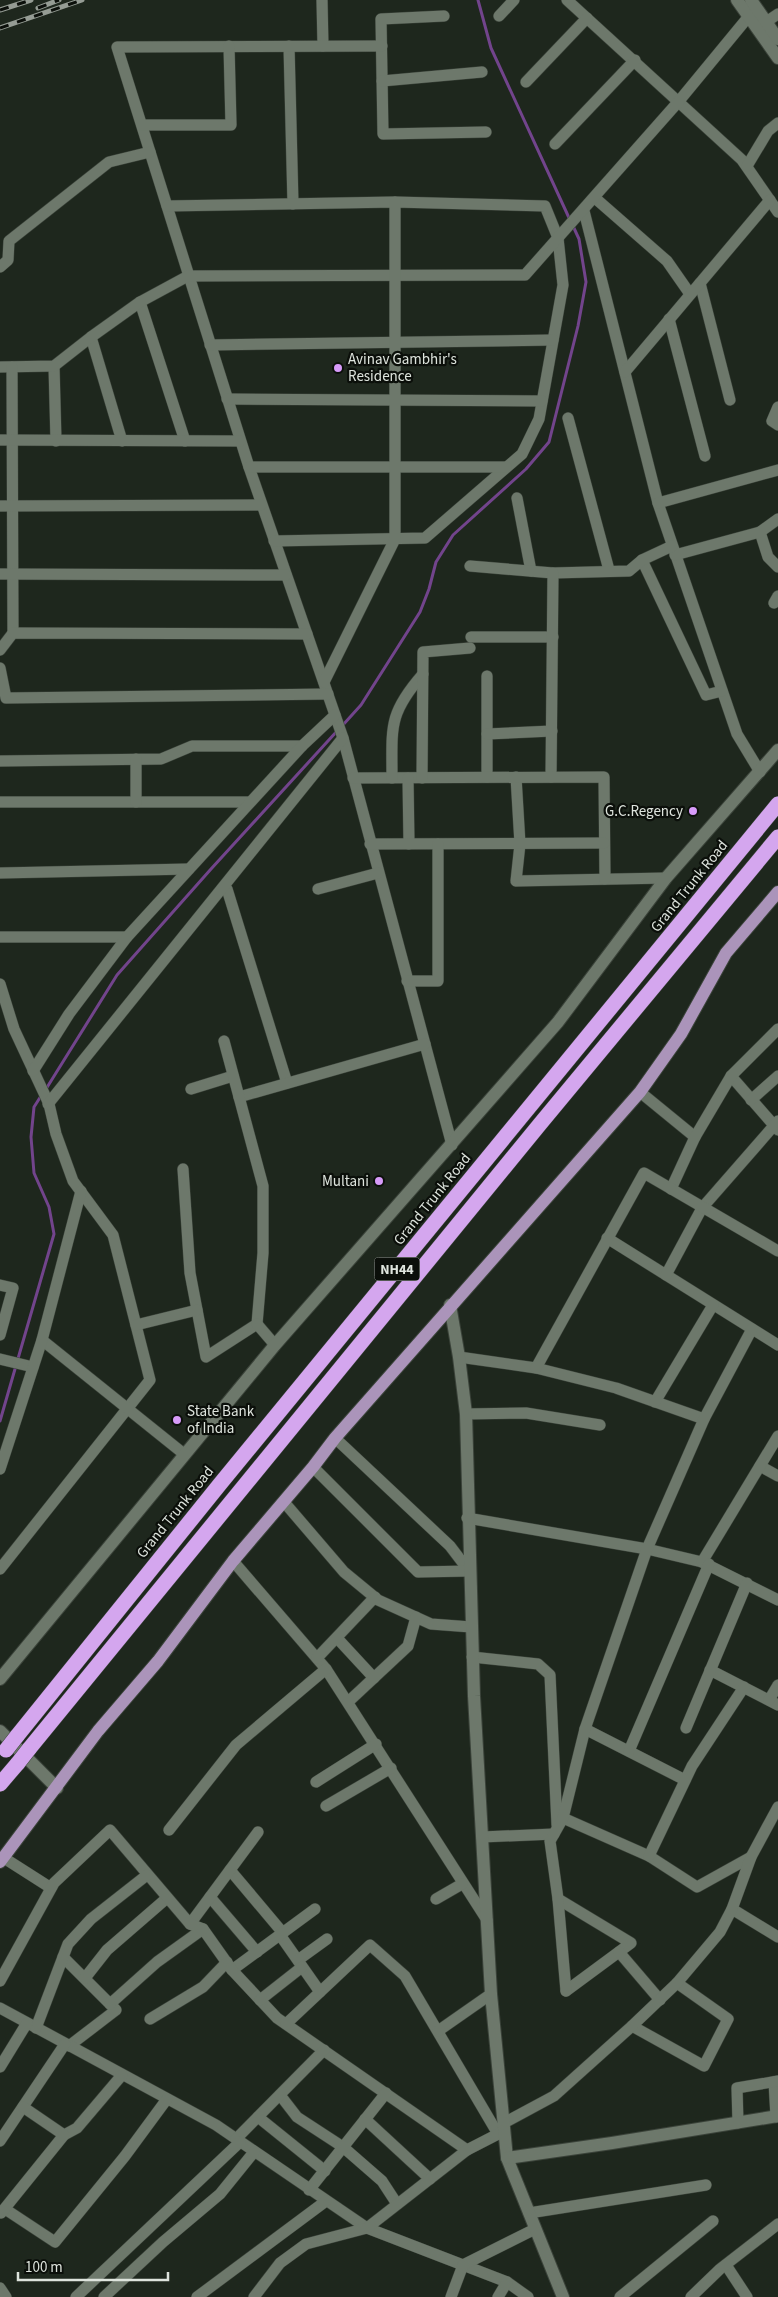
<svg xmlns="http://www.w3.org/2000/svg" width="778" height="2297" font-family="'Source Sans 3',sans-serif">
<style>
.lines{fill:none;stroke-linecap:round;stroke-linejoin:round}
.stream{stroke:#72448c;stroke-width:3}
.street-casing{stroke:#3b433a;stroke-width:12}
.secondary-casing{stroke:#3b433a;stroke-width:14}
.primary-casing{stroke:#3b433a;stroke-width:14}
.highway-casing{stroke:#3b433a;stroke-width:16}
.street{stroke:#6d786b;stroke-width:11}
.secondary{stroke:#6d786b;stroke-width:12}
.primary{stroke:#ab94ba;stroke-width:12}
.highway{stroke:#d4a6ee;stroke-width:15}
.rail-casing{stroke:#959c94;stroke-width:5}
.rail{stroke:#0b0f0a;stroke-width:3;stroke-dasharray:9;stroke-linecap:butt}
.highway-bridge-casing{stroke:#3b433a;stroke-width:16;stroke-linecap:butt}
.highway-bridge{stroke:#d4a6ee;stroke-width:15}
.poi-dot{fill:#d79bf9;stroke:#0b0f0a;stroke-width:2}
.labels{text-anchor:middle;stroke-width:4.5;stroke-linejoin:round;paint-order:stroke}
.shield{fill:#0b0f0a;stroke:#9fa49e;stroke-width:1}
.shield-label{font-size:14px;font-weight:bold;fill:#dee4dd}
.poi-label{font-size:15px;fill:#dee4dd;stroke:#0b0f0a;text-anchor:start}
.street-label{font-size:15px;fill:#dee4dd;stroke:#0b0f0a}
</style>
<rect width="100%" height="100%" fill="#1e271d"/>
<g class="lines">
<g class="stream">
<polyline points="478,0 491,48 570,220"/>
<polyline points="342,726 361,705 420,612 429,589 436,562 453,535 526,469 549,442 578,326 586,282 579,239 573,226"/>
<polyline points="46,1089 117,975 211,869 338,730"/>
<polyline points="0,1421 54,1234 49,1207 34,1173 31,1137 34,1107 41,1096"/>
</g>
<g class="street-casing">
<g id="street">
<polyline points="322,0 323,46"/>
<polyline points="567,0 742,160 778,212"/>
<polyline points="444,16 381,19 383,134 486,132"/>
<polyline points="499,16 514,0"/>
<polyline points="766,22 778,14"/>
<polyline points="289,46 293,204"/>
<polyline points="382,46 117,47 249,467 343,738 452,1145"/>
<polyline points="382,81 482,72"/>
<polyline points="526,82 587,18"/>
<polyline points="142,125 231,125 229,46"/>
<polyline points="555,144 635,60"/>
<polyline points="747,166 768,131 778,123"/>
<polyline points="595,198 667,261 690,294"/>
<polyline points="167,206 395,202 545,206 558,238 563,285 539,419 522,454 425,538 274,541"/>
<polyline points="584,211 658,503 737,734 760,772"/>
<polyline points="0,267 8,260 9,241 109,162 150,152"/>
<polyline points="700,283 730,400"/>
<polyline points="140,302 185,441"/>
<polyline points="669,319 705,456"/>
<polyline points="91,337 122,441"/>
<polyline points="210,345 553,340"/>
<polyline points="54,366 56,441"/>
<polyline points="0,367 54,366 91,337 140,302 188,276 525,275 679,101 754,10"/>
<polyline points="12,367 13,633"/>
<polyline points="625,372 770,200"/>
<polyline points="227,399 542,401"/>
<polyline points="778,407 772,421 778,425"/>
<polyline points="568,418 609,570"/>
<polyline points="0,440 240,441"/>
<polyline points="249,467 506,467"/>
<polyline points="517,498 531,571"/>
<polyline points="658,503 778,470"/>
<polyline points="0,506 261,505"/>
<polyline points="760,532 768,557 778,567"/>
<polyline points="675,555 760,532 778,519"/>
<polyline points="642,560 706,695 722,691"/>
<polyline points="470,566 553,573 629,571 642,560 672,546"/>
<polyline points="0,574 286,575"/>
<polyline points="774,603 778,596"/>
<polyline points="471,637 553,637"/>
<polyline points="0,650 13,633 307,634"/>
<polyline points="0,668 6,698 328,694"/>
<polyline points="487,676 487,777"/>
<polyline points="324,682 395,539 395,202"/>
<polyline points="487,734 552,731"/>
<polyline points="0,761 161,759 192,746 302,746"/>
<polyline points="516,777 520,844 516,881 666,878"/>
<polyline points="551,777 553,573"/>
<polyline points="353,778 604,777 605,879"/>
<path d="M 392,778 C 392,727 388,714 423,674"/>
<polyline points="408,778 409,844"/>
<polyline points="422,778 423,652 470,648"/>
<polyline points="0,802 250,802"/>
<polyline points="136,802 136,759"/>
<polyline points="370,844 604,843"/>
<polyline points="0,873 189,869"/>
<polyline points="227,889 287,1083"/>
<polyline points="318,889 378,873"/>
<polyline points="0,937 127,937"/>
<polyline points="407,981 438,981 438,844"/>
<polyline points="0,984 14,1029 49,1104 56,1134 73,1181 113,1235 150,1380 0,1569"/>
<polyline points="33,1071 69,1014 127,937 302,746 335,715"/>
<polyline points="731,1076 778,1130"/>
<polyline points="191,1089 233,1076"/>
<polyline points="640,1092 695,1137"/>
<polyline points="239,1097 425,1044"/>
<polyline points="751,1100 778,1076"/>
<polyline points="48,1104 343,738"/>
<polyline points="183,1169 190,1273 206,1357 257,1324 263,1253 263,1186 224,1041"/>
<polyline points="671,1189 695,1137 731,1076 778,1029"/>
<polyline points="607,1238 778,1345"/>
<polyline points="666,1275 702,1208 778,1121"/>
<polyline points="0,1285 13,1288 0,1335"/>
<polyline points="257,1324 275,1345"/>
<polyline points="136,1325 197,1310"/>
<polyline points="42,1340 184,1454"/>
<polyline points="459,1357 536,1368 616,1388 704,1419"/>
<polyline points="0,1359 33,1367"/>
<polyline points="536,1368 644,1173 778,1251"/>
<polyline points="655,1402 713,1305"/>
<polyline points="466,1414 526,1413 600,1425"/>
<polyline points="335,1438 450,1546 469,1571"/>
<polyline points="760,1466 778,1476"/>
<polyline points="313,1467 418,1572 469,1571"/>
<polyline points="0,1469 42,1340 81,1191"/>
<polyline points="284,1502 344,1572 378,1600 431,1624 471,1627"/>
<polyline points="467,1518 647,1549 702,1562 778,1600"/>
<polyline points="233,1561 326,1669 487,1920"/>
<polyline points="702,1562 778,1436"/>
<polyline points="337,1638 374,1678"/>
<polyline points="472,1657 538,1664 550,1675 557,1825"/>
<polyline points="317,1658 375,1597"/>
<polyline points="710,1670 778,1705"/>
<polyline points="769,1700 778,1685"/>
<polyline points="348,1702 408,1646 416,1617"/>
<polyline points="686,1728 747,1583"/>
<polyline points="585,1729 685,1780"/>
<polyline points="629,1751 709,1564"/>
<polyline points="316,1782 376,1744"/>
<polyline points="326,1806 391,1768"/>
<polyline points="563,1818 649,1856 697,1887 751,1857"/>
<polyline points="169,1830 236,1745 326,1669"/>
<polyline points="482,1837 554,1834"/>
<polyline points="649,1856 692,1766 744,1687"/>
<polyline points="4,1858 51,1888"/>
<polyline points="230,1870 283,1933"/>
<polyline points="210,1897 257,1952"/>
<polyline points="436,1899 462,1884"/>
<polyline points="558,1899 631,1943 566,1991"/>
<polyline points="732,1909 778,1937"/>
<polyline points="190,1924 258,1832"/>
<polyline points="280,1935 320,1992"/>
<polyline points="619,1952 660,2000"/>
<polyline points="63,1957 116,2010 69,2046"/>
<polyline points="298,1960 327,1939"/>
<polyline points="232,1970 315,1909"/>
<polyline points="85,1978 107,1950 167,1898"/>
<polyline points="0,1981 54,1883 110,1830 190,1924 203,1929 232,1970 277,2018 467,2150"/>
<polyline points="566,1991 558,1899 550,1841 563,1818 585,1729 647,1549 704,1419 752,1329"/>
<polyline points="260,2000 302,1967"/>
<polyline points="110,2004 157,1962 203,1929"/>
<polyline points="0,2008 216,2125 367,2228 507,2282 528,2297"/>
<polyline points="150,2019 203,1987 227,1962"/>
<polyline points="286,2024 370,1945 405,1976 498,2134"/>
<polyline points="632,2026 704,2066 728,2019 677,1983"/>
<polyline points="36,2028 68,1944 91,1919 147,1875"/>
<polyline points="438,2031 491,1994"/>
<polyline points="0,2067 27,2023"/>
<polyline points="774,2082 776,2117"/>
<polyline points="280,2095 297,2117 343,2147 382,2181 397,2204"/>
<polyline points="258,2117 325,2171"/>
<polyline points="365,2119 430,2179"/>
<polyline points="504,2123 554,2096 632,2026 677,1983 720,1932 732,1909 751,1857 778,1807"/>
<polyline points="738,2123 737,2088 778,2081"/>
<polyline points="64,2135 77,2128 122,2075"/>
<polyline points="236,2139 324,2050"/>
<polyline points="0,2141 65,2044"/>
<polyline points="309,2190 386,2093"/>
<polyline points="5,2209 55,2242 125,2156 167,2099"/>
<polyline points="1,2213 64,2135 23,2107"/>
<polyline points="529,2213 706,2185"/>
<polyline points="726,2265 747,2297"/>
<polyline points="0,2288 6,2297"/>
<polyline points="76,2297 240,2142"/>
<polyline points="104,2297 163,2242 220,2194 254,2152"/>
<polyline points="197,2297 326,2201"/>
<polyline points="254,2297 280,2263 306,2244 367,2228 467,2150 504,2131"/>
<polyline points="451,2297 463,2265 535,2229"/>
<polyline points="498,2297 507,2282"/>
<polyline points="620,2297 713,2221"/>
<polyline points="691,2297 720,2269 778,2224"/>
</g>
</g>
<g class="secondary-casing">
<g id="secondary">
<polyline points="737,0 778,58"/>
<polyline points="751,0 778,39"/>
<polyline points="450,1305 459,1357 466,1414 474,1696 491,1994 507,2158 563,2297"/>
<polyline points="0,1679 275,1345 558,1022 666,878 778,750"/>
<polyline points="0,1731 57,1788"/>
<polyline points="507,2158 612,2143 778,2116"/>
</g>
</g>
<g class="primary-casing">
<polyline id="primary" points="0,1862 98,1731 158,1661 233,1561 313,1467 335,1438 640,1092 681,1034 726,953 778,892"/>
</g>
<g class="highway-casing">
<g id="highway">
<polyline points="17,1736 220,1484 778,804"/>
<polyline points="29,1749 540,1124 778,837"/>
<polyline points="0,1784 18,1763"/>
</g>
</g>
<use href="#street" class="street"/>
<use href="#secondary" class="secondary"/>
<use href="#primary" class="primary"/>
<use href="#highway" class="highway"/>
<g class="rail-casing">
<g id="rail">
<polyline points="38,8 59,0"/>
<polyline points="0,10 31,0"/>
<polyline points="0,28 82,0"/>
</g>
</g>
<use href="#rail" class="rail"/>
<g class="highway-bridge-casing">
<g id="highway-bridge">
<polyline points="6,1750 17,1736"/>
<polyline points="18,1763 29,1749"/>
</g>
</g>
<use href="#highway-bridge" class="highway-bridge"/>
</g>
<g class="poi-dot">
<circle cx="338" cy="368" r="5"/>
<circle cx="693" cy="811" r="5"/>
<circle cx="379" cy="1181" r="5"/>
<circle cx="177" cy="1420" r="5"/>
</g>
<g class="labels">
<rect class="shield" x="374.5" y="1257.5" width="45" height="23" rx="4"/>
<g class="shield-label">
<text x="397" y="1274">NH44</text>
</g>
<g class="poi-label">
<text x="348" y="364">Avinav Gambhir's<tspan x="348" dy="17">Residence</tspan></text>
<text x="683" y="816" text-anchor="end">G.C.Regency</text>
<text x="369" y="1186" text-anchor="end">Multani</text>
<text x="187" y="1416">State Bank<tspan x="187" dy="17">of India</tspan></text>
</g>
<g class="street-label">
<text transform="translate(689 886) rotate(-51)" y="5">Grand Trunk Road</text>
<text transform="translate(432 1199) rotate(-51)" y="5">Grand Trunk Road</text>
<text transform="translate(175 1512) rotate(-51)" y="5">Grand Trunk Road</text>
</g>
</g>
<path d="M18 2272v8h150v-8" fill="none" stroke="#dee4dd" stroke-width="2.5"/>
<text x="25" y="2272" font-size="15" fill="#dee4dd" stroke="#0b0f0a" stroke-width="4" paint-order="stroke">100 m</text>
</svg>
